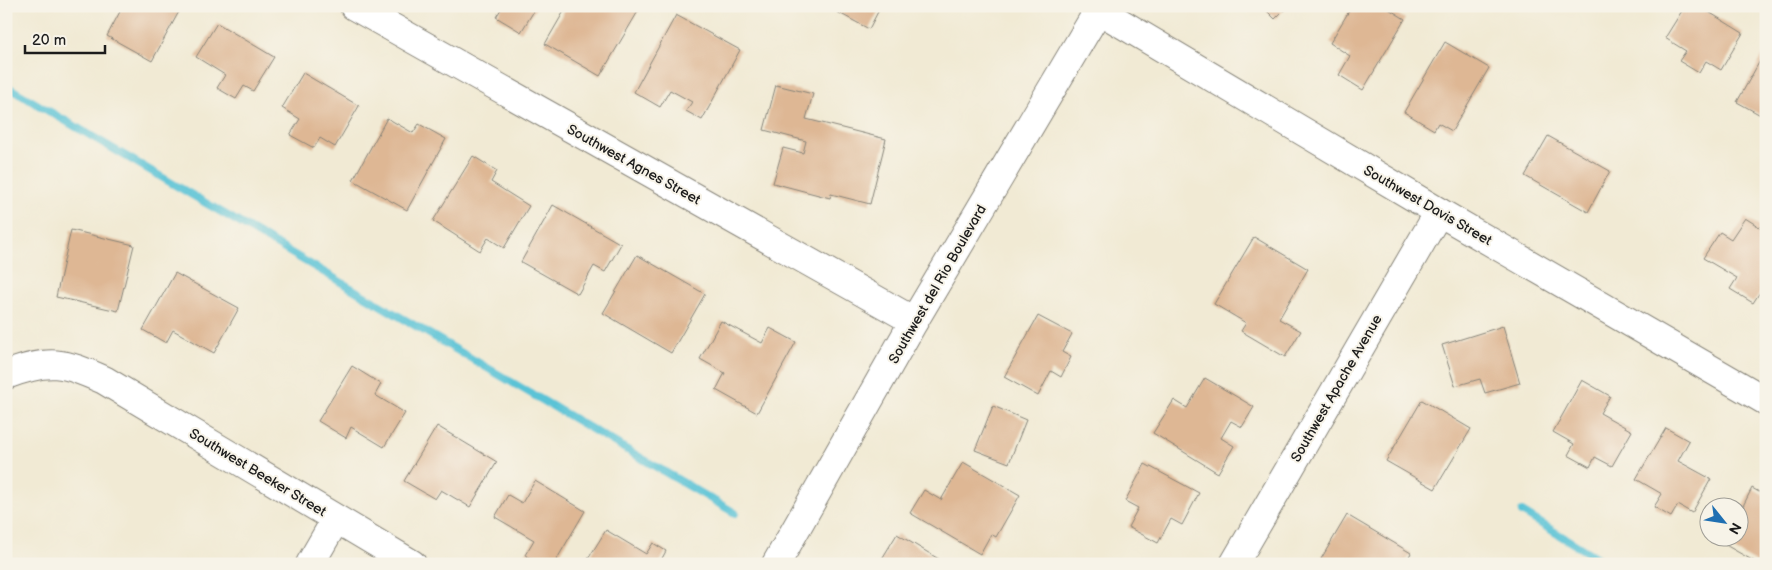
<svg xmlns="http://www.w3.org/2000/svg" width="1772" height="570" font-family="'Balsamiq Sans',sans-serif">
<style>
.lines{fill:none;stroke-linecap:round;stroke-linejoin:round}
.stream{stroke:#5ac3d6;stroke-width:8}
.building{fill:#deb794}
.minor-casing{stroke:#868378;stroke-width:30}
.minor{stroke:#fff;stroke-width:28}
.labels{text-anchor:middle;stroke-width:4;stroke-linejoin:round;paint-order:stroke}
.street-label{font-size:14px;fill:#1c1c1c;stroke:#f7f3e8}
</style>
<rect width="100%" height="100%" fill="#f7f3e8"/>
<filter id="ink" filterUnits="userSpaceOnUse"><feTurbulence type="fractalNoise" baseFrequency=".02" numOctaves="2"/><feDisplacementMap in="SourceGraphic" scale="10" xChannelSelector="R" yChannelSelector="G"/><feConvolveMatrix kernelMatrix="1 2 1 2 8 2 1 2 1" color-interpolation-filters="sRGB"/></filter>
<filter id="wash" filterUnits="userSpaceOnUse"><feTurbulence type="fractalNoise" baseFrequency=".0096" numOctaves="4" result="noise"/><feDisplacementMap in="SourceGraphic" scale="20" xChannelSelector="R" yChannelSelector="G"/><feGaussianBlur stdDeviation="1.12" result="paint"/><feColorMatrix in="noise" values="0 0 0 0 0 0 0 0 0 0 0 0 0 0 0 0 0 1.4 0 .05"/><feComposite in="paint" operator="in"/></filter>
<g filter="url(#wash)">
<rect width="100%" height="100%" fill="#f1ead4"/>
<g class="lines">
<g class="stream">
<polyline points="6,86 735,513"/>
<polyline points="1522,512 1607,564"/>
</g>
</g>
<g id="blocks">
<g class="building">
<polygon points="123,6 182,6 152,61 107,36"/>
<polygon points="503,6 537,6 521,32 496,17"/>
<polygon points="567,6 637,6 640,8 600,76 545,44"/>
<polygon points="826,6 881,6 869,29"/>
<polygon points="1262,6 1288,6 1275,19"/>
<polygon points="1352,6 1384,6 1405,19 1363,90 1339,75 1350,56 1330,43"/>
<polygon points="1685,6 1699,6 1743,33 1721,70 1706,61 1699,73 1679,61 1686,51 1665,38"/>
<polygon points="676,15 740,50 702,120 686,111 692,102 670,90 660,107 634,92"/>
<polygon points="217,23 274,57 253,91 244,86 236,99 217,88 225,75 196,57"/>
<polygon points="1445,42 1489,68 1452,131 1438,123 1434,130 1404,112"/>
<polygon points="1766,50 1766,118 1737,102"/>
<polygon points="303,73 359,106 335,147 320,138 314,148 290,135 300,119 282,108"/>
<polygon points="776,85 813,94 806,119 886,139 870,204 831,194 830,198 773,183 783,148 803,153 806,141 764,130"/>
<polygon points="387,118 413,133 419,124 446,139 407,210 353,180"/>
<polygon points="1548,136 1610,171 1588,212 1525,176"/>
<polygon points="473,156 497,171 491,182 529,206 504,248 488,238 480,251 433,221"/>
<polygon points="553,205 621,244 605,272 594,266 578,294 521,262"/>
<polygon points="1745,218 1766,231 1766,283 1753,303 1730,289 1737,278 1703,258 1720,232 1731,239"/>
<polygon points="71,230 134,245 118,311 56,297"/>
<polygon points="1254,237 1308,269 1279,319 1301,331 1285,357 1241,331 1246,323 1214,304"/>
<polygon points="637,255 705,294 671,353 603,313"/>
<polygon points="175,273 239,308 214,353 173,330 166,343 143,330"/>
<polygon points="1038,316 1072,334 1062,352 1071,357 1061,377 1051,371 1038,396 1004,377"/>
<polygon points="721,321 762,343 770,328 796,342 757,413 716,390 725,373 700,359"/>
<polygon points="1503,326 1520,383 1485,393 1480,379 1455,386 1442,345"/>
<polygon points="352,366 381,384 375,395 405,413 384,447 351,427 346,438 318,421"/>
<polygon points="1205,378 1254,407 1242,427 1231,421 1221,438 1234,446 1218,473 1153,433 1174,400 1187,408"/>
<polygon points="1582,380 1610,396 1600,413 1632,431 1612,466 1595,457 1590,467 1568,455 1574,444 1553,432"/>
<polygon points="1422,400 1471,429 1435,489 1386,461"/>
<polygon points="993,406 1026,420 1009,463 975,450"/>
<polygon points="437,426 497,462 470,507 441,490 435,499 404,481"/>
<polygon points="1666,428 1689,441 1678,461 1711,479 1692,513 1678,505 1671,517 1654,507 1662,494 1636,479"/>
<polygon points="963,462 1020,495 996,537 991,534 980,554 910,513 924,490 941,500"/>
<polygon points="1145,464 1199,493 1182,525 1171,519 1158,543 1128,527 1138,508 1125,501"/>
<polygon points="535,481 585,511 554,564 539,564 525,555 534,540 495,517 508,495 522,503"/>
<polygon points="1752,488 1766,496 1766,564 1759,564 1722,543 1725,538 1740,538 1740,512"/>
<polygon points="1347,515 1411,553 1405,564 1328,564 1321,559"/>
<polygon points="606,530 646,554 653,543 666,551 659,564 585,564"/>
<polygon points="897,534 947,564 883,564 880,562"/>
</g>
</g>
</g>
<g filter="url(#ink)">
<use href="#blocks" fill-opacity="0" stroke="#868378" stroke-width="1"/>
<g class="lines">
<g class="minor-casing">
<g id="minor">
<polyline points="354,6 914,321"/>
<polyline points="1092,6 1439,212 1766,401"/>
<path d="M 6,375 C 50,358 63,362 104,380 L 412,564"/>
<polyline points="310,564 336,519"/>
<polyline points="776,564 914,321 1101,6"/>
<polyline points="1234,564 1439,212"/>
</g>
</g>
<use href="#minor" class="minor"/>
</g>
</g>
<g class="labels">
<g class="street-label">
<text transform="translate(634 164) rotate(29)" y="5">Southwest Agnes Street</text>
<text transform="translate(1428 205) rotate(30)" y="5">Southwest Davis Street</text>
<text transform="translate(937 284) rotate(-60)" y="5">Southwest del Rio Boulevard</text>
<text transform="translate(1336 388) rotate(-60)" y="5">Southwest Apache Avenue</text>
<text transform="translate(258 472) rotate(31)" y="5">Southwest Beeker Street</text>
</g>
</g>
<rect width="1772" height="570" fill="none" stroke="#f7f3e8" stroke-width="25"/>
<g transform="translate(1724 522) rotate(120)"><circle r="24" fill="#f7f3e8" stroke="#9f9d96"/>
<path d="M0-4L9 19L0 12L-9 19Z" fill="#1f6fb2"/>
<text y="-8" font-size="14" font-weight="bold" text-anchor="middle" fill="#1c1c1c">N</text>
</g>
<path d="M25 45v8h80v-8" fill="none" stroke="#1c1c1c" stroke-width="2.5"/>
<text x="32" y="45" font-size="15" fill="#1c1c1c" stroke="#f7f3e8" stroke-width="4" paint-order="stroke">20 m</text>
</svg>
